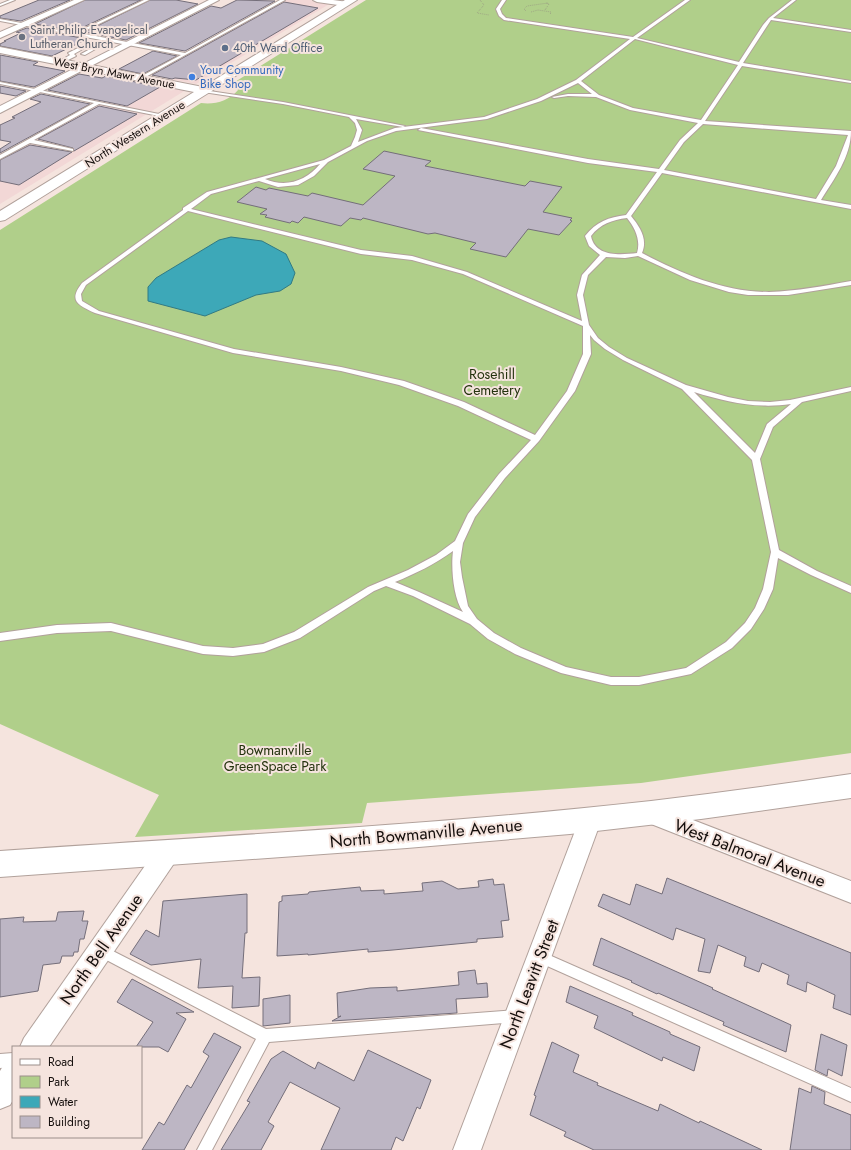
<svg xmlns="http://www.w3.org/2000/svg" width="851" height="1150" font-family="Jost,sans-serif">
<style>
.commercial{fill:#f2d7d6}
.green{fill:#b0cf8a}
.water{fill:#3da8b8;stroke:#317a84}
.building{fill:#bdb6c4;stroke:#746e7a}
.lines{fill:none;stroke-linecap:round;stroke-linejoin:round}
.lane-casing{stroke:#b1a19b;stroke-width:2}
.street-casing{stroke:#b1a19b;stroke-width:2}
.secondary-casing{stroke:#b1a19b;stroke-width:2}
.path{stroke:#8f837f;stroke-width:1;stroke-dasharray:0.5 1.5;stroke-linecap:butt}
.lane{fill:#fff;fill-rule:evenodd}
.street{fill:#fff;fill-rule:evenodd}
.secondary{fill:#fff;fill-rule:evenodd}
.worship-dot{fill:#6b7280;stroke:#f5e4de;stroke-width:1.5}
.service-dot{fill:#5c6f8a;stroke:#f5e4de;stroke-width:1.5}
.shop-dot{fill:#3f7fe0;stroke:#f5e4de;stroke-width:1.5}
.labels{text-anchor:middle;stroke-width:4;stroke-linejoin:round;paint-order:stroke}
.far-worship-label{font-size:12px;fill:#5b616d;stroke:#f5e4de;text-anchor:start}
.far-service-label{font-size:12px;fill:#4e5e75;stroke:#f5e4de;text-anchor:start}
.far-shop-label{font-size:12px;fill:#366cbe;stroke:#f5e4de;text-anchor:start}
.far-street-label{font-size:12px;fill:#140e0c;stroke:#f5e4de}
.park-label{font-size:14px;fill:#24330e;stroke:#f5e4de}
.near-street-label{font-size:17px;fill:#140e0c;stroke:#f5e4de}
</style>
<rect width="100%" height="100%" fill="#f5e4de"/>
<g class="commercial">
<polygon points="284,0 336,0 196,84 150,75"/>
<polygon points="142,82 186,90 0,204 0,158 97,104 101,105"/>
</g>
<path class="green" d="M 366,0 L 851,0 L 851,753 L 641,783 L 367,803 L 362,823 L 135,837 L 159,795 L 0,724 L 0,230 L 201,103 C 214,105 229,101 238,90 L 235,87 L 230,85 Z"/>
<polygon class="water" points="231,237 262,241 286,254 295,273 291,284 280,291 256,295 205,316 148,301 148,287 156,278 219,240"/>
<g class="building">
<polygon points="39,0 70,0 21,21 0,18 0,16"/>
<polygon points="85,0 141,0 75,31 35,24"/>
<polygon points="150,0 176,0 198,4 126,40 85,32"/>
<polygon points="237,0 275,1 185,51 139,43 211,6 221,8"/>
<polygon points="284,2 318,8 196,80 175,78 172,79 152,75"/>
<polygon points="27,28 87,39 52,56 0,46 0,44 6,41 4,41 21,33 16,32"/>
<polygon points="153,51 177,56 143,74 119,69"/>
<polygon points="0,55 38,62 33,65 65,71 34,87 0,81"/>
<polygon points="79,74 102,78 106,76 160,87 127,106 48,90"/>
<polygon points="0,86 26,91 16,96 0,93"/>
<polygon points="41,94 90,104 0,153 0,149 11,142 0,140 0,125 15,118 12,117 41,102 30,99"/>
<polygon points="99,106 137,114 74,151 73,148 38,139"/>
<polygon points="30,145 72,152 19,185 0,181 0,160"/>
<polygon points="384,151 431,161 425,166 525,186 530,181 562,187 543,212 572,218 570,220 572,221 559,235 528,229 506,257 470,249 476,243 435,233 428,234 363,218 361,220 350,218 341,226 304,217 298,223 292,221 290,223 265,217 267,215 260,214 267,209 237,202 256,187 266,190 269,188 308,196 312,193 363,205 395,176 363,169"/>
<polygon points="667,878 851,953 851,1015 833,1008 835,995 807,982 806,992 787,984 789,975 762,963 759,972 744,966 746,957 718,945 710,973 698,971 705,939 676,928 673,940 598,906 603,894 630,905 636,884 662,894"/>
<polygon points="493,879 494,885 504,884 509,920 501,921 503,937 477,939 477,942 393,950 368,952 368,949 308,955 308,954 277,956 279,902 282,901 282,896 308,894 309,892 360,887 361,891 384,890 384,894 423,891 422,883 442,881 458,889 479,887 478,881"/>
<polygon points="247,894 247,933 245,933 242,978 260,977 259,1006 232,1008 233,986 198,988 201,959 151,965 130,954 146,930 159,937 163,901"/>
<polygon points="84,911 82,921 88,921 84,939 80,939 78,952 74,952 73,956 62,956 60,963 43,965 38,991 0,997 0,919 24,917 23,922 56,921 58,912"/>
<polygon points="601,938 713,988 712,989 791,1025 786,1052 723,1025 724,1022 658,993 657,994 631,982 632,981 593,965"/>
<polygon points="475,970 477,984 487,983 488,997 456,999 457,1013 332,1021 341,1016 338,1017 337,993 370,988 397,987 397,991 459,985 458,972"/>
<polygon points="132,979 194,1012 176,1013 186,1019 168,1052 159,1047 136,1047 153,1022 117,1002"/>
<polygon points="570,986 633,1013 632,1015 670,1032 670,1034 700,1047 694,1071 663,1057 662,1061 594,1028 598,1016 566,1002"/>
<polygon points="290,995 290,1023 263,1026 263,999"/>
<polygon points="214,1033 241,1047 184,1150 142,1150 159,1122 164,1125 187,1085 191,1088 209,1056 203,1052"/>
<polygon points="821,1034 847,1045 842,1076 828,1069 827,1076 815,1070"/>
<polygon points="552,1042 579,1055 573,1072 598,1083 597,1085 658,1111 660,1104 699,1123 700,1121 762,1150 594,1150 564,1136 566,1132 530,1115 536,1096 534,1095"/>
<polygon points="368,1050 431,1080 420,1109 417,1107 403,1141 396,1137 391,1150 321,1150 340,1108 290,1082 268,1122 274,1126 261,1150 221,1150 250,1102 247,1101 271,1059 283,1051 315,1069 318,1062 354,1081"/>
<polygon points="812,1086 825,1092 824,1104 851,1115 851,1150 790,1150 799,1088 811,1093"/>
</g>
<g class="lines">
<g class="lane-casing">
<g id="lane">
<polygon points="10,0 15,0 0,6 0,4"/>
<polygon points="144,0 149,0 80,33 185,53 280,0 285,0 142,79 140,77 181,55 0,21 0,19 75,33"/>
<path d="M 502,0 L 506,0 L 500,9 L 502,14 L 506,18 L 633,37 L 685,0 L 690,0 L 637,38 L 739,62 L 763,25 L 769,18 L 792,0 L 796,0 L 773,18 L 851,30 L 851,32 L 771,20 L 743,63 L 851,81 L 851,83 L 742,66 L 705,121 L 851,131 C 851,157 834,179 821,200 L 851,205 L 851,209 L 662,173 L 631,216 C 640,227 648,239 642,253 C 682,274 724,292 769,292 C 797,291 824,286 851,281 L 851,285 L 788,295 L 748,295 L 729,292 L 690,280 L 638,256 L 625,258 L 606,257 L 588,275 L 583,295 L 589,325 L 598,338 L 609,347 L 627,358 L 686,385 L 728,397 L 748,401 L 770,402 L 790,400 L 851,387 L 851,391 L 802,402 L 773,427 L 760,459 L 779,550 L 817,571 L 851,586 L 851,593 L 811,575 L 778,558 L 773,589 L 764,609 L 751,629 L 732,648 L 691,674 L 639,685 L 611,685 L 561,673 L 515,654 L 488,639 L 470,624 L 413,596 L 386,586 L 374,591 L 300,638 L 264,652 L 233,656 L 203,654 L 111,631 L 57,633 L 0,641 L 0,633 L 57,625 L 111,623 L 203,646 L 233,648 L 263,644 L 294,632 L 368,587 L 408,570 L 436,555 L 455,541 L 468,514 L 499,474 L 531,440 L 458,406 L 399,385 L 341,371 L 233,353 L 95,313 C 78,305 68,301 82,283 L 183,210 L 183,208 L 207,192 L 324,160 L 351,146 L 355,137 L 357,130 L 355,123 L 349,117 L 283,104 L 203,92 L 203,90 L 283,102 L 405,126 L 403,127 L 356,119 L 362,130 L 358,142 L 395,128 L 484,117 L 537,99 L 576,80 L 630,39 L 504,20 L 499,16 L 496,9 ZM 635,39 L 738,65 L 701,120 L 633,108 L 599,95 L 581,81 ZM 578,83 L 592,94 L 568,94 L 552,97 L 554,98 L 568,96 L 596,97 L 630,110 L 698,123 L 680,140 L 659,169 L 588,159 L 421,128 L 418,130 L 588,163 L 657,172 L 626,215 C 609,217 596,222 585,236 L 589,246 L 600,255 L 582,275 L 577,295 L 582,321 L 467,272 L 412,256 L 361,250 L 191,209 L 211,194 L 259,181 L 278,187 L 298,185 L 314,176 L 328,162 L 367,141 L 396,131 L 487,119 L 541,101 ZM 703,124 L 848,135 L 836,166 L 816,199 L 664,170 L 684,142 ZM 320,164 C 306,181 286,188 265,179 ZM 188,211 L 361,254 L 412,260 L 463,274 L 583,326 L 583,354 L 567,391 L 535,435 L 464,402 L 404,381 L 341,367 L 234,349 L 99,311 L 82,301 L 81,294 L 86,285 ZM 627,218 C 635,228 641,240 637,253 C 620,255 595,257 591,236 C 600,224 612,220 627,218 ZM 590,335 L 594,340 L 605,349 L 623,360 L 682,389 L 752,460 L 771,552 L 763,589 L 755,608 L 745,623 L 726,642 L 686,668 L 639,677 L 611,677 L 566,667 L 521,648 L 494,633 L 477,619 L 468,606 L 462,577 L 460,562 L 463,543 L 475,517 L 505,478 L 539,441 L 575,391 L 591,354 ZM 694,392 C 726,402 757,409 791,404 L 767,424 L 755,453 ZM 453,551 C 451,568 453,598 463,612 L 419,592 L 395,582 C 415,574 435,564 453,551 Z"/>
<polygon points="103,42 106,43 85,55 81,54"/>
<polygon points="86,44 90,45 74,54 76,56 62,63 58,62 70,55 68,53"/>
<polygon points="0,82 164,115 166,116 164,117 99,104 34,140 73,149 73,151 30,143 0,159 0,155 94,103 0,84"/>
<polygon points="101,945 266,1029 516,1010 521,1011 522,1016 521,1021 516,1022 269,1042 212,1150 197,1150 256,1039 97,955 95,951 97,947"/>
<polygon points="540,951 851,1088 851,1102 536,961 534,957 536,953"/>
<polygon points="13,1053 13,1067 0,1068 0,1054"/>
</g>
</g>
<g class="street-casing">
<g id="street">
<polygon points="74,0 84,0 0,38 0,32"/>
<polygon points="209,0 219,0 0,113 0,106"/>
<polygon points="313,0 333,0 348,2 349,4 345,6 317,2"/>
<polygon points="649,803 851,881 851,903 641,820 638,813 641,806"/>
<polygon points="591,808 599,811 602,818 481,1150 453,1150 580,818 583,811"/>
<polygon points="169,840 177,843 180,851 177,859 49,1047 20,1047 24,1038 161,843"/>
<polygon points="13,1063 13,1100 10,1105 0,1109 0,1071 3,1066"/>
</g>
</g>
<g class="secondary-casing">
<g id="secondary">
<polygon points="345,0 357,0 5,220 0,221 0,211 194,92 0,53 0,47 203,87"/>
<path d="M 851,774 L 851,798 L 701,819 L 570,834 L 407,848 L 0,877 L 0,851 C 217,836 435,825 651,801 C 718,793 784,784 851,774 Z"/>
</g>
</g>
<g class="path">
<polyline points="480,0 484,5 477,13 489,15"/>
<polyline points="545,10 549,4 546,3"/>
<polyline points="526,11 524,9 527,6 548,3"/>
<polyline points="531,12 538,10 551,12 550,15"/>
</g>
<use href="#lane" class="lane"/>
<use href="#street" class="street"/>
<use href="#secondary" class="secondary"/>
</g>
<circle class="worship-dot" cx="22" cy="37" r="4"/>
<circle class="service-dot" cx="225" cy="48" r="4"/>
<circle class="shop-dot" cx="192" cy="77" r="4"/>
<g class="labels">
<g class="far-worship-label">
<text x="30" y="34">Saint Philip Evangelical<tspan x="30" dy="14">Lutheran Church</tspan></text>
</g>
<g class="far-service-label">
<text x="233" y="52">40th Ward Office</text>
</g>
<g class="far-shop-label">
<text x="200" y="74">Your Community<tspan x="200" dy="14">Bike Shop</tspan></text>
</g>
<g class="far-street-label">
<text transform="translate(114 73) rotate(11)" y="4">West Bryn Mawr Avenue</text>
<text transform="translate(135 134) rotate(-32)" y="4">North Western Avenue</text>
</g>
<g class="park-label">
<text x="492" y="379">Rosehill<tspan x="492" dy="16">Cemetery</tspan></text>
<text x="275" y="755">Bowmanville<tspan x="275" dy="16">GreenSpace Park</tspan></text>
</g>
<g class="near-street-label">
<text transform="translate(426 833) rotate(-5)" y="6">North Bowmanville Avenue</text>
<text transform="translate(750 853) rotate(21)" y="6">West Balmoral Avenue</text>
<text transform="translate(101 949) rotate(-55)" y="6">North Bell Avenue</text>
<text transform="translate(529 984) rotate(-69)" y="6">North Leavitt Street</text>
</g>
</g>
<rect x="12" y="1046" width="130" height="92" fill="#f5e4de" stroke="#9b8e8a"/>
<rect x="20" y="1059" width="20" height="6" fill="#ffffff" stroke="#9b8e8a"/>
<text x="48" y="1066" font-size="12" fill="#140e0c">Road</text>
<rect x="20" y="1076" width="20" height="12" fill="#b0cf8a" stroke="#9b8e8a"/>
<text x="48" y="1086" font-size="12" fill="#140e0c">Park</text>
<rect x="20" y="1096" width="20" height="12" fill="#3da8b8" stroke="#9b8e8a"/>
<text x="48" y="1106" font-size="12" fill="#140e0c">Water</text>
<rect x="20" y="1116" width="20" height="12" fill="#bdb6c4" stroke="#9b8e8a"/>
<text x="48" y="1126" font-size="12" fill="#140e0c">Building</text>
</svg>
